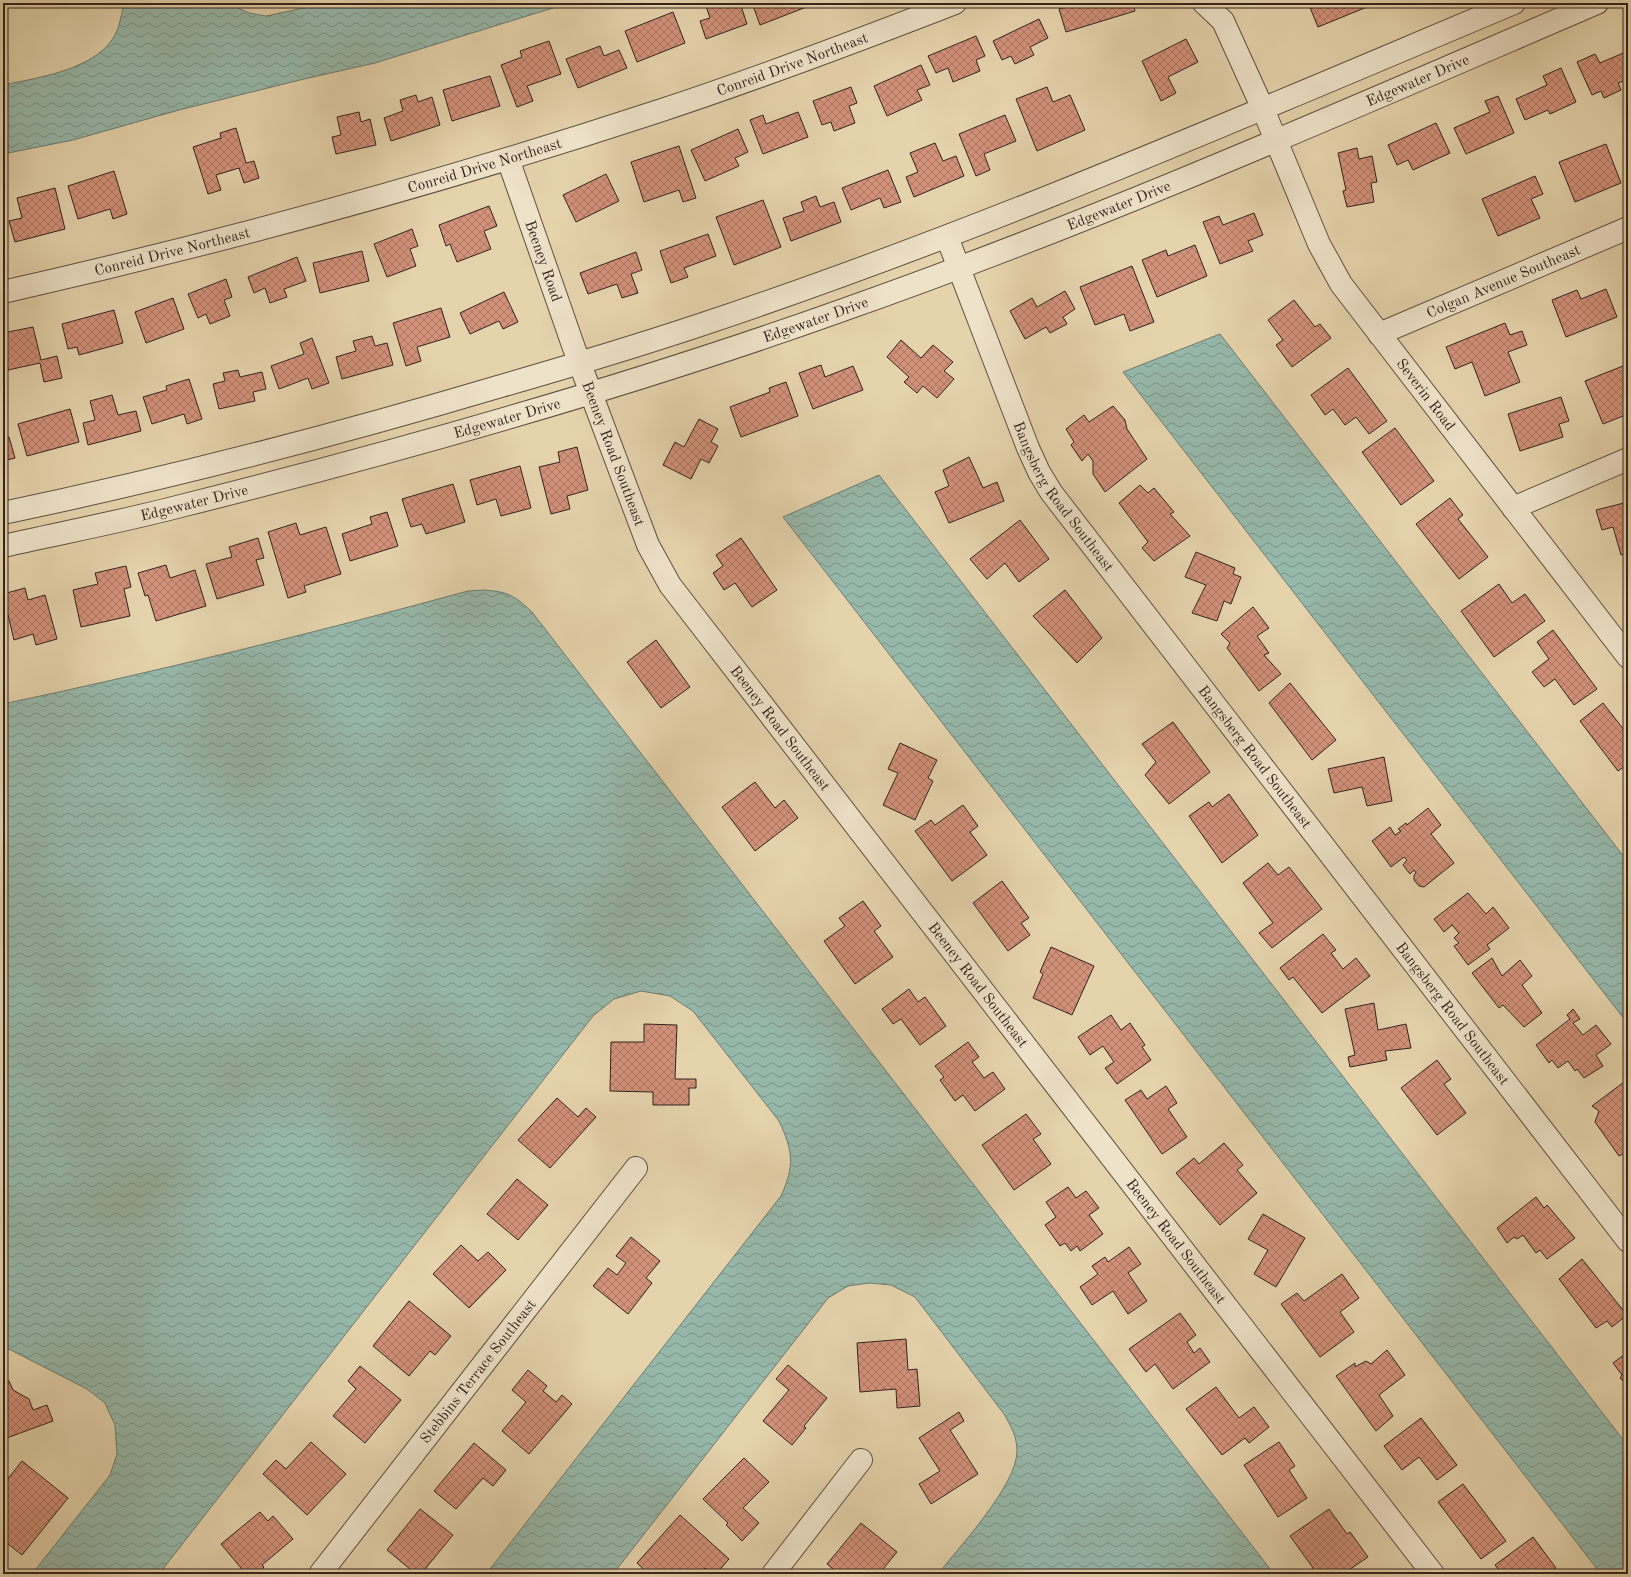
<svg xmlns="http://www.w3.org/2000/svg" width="1631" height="1577" font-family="'Old Standard TT',serif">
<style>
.water{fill:url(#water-waves);stroke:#6e7c72}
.building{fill:url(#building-cross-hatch);stroke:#33231d}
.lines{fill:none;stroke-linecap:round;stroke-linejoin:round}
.minor-casing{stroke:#604f41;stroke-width:24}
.minor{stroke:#eee2c9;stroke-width:22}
.labels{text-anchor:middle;stroke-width:3;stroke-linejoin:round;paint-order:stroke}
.street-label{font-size:15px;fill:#33231d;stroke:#eee2c9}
</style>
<defs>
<pattern id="water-waves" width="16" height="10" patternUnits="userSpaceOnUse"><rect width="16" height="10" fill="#96b8aa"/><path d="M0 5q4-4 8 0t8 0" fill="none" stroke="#7b958a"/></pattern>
<pattern id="building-cross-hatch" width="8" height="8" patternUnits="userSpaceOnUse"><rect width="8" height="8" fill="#d29179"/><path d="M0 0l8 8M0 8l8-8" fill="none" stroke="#ab7663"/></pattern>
</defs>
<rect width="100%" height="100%" fill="#e5d3ac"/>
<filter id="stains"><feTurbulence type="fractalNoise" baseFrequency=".005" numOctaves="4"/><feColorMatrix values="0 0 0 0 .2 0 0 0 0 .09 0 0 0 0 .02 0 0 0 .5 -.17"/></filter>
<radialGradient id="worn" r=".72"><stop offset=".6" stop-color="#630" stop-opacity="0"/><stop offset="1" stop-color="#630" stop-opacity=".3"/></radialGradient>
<g class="water">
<path d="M 123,3 L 227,3 L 249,13 L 266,16 L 327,3 L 569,3 L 375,63 L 304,79 L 179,110 L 73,140 L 3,154 L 3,85 C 41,77 111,68 120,21 C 121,15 124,9 123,3 Z"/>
<polygon points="1220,334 1628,862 1628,1024 1123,372"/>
<polygon points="879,475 1628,1446 1628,1574 1601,1574 783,517"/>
<path d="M 484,590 C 508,592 514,595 532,612 L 1274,1574 L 938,1574 C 960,1546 1017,1485 1017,1451 C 1017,1437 1011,1426 1004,1414 L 915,1297 L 891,1285 L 869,1283 L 848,1286 L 828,1298 L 613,1574 L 486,1574 L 781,1196 C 795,1165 793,1151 779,1121 L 693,1011 L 670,996 L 641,991 L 614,999 L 593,1016 L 159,1574 L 32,1574 L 110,1475 L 117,1454 L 115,1425 L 105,1403 L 87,1389 L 3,1346 L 3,704 C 159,671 314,633 468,591 Z"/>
</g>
<g class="building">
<polygon points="705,3 740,3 747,24 706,39 700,21 710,18"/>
<polygon points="752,3 808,3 809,6 760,25"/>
<polygon points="1079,3 1133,3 1135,11 1066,32 1059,9"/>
<polygon points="1313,3 1366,3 1367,7 1318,27 1309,5"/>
<polygon points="673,12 685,43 637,62 625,31"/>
<polygon points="1039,19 1048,38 1030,47 1034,55 1015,64 1011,56 1002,60 993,41"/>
<polygon points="976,36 985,56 976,60 980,71 953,82 948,68 936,73 928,56"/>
<polygon points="1186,39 1198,62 1168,77 1176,93 1161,101 1142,61"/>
<polygon points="549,41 561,74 527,86 533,101 517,107 501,65 522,57 520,51"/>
<polygon points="600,46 604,56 619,50 627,68 578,88 566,59"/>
<polygon points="1628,51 1628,79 1618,83 1621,90 1604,98 1601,91 1592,95 1577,62 1595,54 1600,63"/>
<polygon points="921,65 930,85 917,90 922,100 887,116 874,86"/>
<polygon points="1561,68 1576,102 1550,114 1548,110 1525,120 1516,99 1547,85 1543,76"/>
<polygon points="490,76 500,106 452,121 443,90"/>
<polygon points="851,87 857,103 849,106 855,123 834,131 831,122 822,125 813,101"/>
<polygon points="1047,87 1053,102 1070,95 1085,130 1037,151 1016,99"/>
<polygon points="416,95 418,102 432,97 440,125 391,141 384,118 403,111 400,100"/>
<polygon points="1498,96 1514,133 1466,154 1454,128 1490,112 1485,101"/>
<polygon points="359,112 361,122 370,119 376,145 336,154 332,137 341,135 337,117"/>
<polygon points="798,112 808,137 763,154 750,120 763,115 766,124"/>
<polygon points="1005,115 1016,141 984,154 990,170 976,176 959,134"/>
<polygon points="1436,123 1450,153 1413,170 1408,160 1397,165 1388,145"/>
<polygon points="236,128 246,163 254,161 259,178 244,183 239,168 216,175 221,190 208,194 193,147 221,138 220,133"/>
<polygon points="738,129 748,152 735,158 739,166 705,181 691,150"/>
<polygon points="935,143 943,161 956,156 964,176 914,197 906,177 918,172 910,153"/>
<polygon points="1606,144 1621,183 1575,202 1559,162"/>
<polygon points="679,146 696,198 683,202 679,190 644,202 631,162"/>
<polygon points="1357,148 1359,159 1372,156 1377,182 1371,183 1374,202 1347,207 1343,191 1346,190 1338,153"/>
<polygon points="888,170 901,202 884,208 880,198 851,210 842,188"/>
<polygon points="114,171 127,214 113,219 110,209 78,219 68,186"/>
<polygon points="606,174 619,201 576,222 563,195"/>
<polygon points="1535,176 1543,194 1531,199 1540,218 1498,236 1482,199"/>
<polygon points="55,188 65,229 15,242 9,221 22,218 17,198"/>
<polygon points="816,196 820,207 834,202 841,222 791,241 783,218 804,211 801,202"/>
<polygon points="763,200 781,247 734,265 716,217"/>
<polygon points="489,206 497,226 484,231 491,249 457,262 450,244 446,246 439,225"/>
<polygon points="1254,213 1263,235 1248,241 1253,251 1220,264 1203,222 1219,216 1223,225"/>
<polygon points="412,229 418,246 410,249 416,266 387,277 374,244"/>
<polygon points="708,234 716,256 684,268 688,277 671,283 660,251"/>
<polygon points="1195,245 1207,276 1157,297 1142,260 1166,250 1168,256"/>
<polygon points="362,251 369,281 320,293 313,263"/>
<polygon points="636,252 642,270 631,274 638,293 622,298 617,284 588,294 580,273"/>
<polygon points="297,257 306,281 284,289 287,297 270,303 265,288 254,293 248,277"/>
<polygon points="1132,266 1154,322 1130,331 1124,314 1095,325 1080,287"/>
<polygon points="226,279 232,297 224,300 230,316 210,324 206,314 198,318 188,294"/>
<polygon points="1606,289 1617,317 1566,337 1552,300 1577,290 1581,299"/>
<polygon points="1065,291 1075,309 1063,317 1067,324 1050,333 1046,327 1025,339 1010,311 1032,298 1037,307"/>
<polygon points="504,292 518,322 503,329 499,321 470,334 460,313"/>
<polygon points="173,298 184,329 146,343 135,312"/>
<polygon points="1294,300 1315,327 1320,324 1331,338 1292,367 1276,345 1283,340 1268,320"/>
<polygon points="441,308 450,337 417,347 421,361 406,366 393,323"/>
<polygon points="114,310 123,343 79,355 77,347 68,349 62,324"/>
<polygon points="1505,323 1510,335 1522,331 1527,345 1508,352 1520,382 1485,396 1472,362 1455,369 1446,347"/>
<polygon points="33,327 41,360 57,356 62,378 44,382 40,363 8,370 3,345 3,333"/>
<polygon points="372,336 375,346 387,343 393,365 342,379 336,357 356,351 353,341"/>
<polygon points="312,338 329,383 312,389 308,378 279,389 271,366 304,354 300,343"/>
<polygon points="901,340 921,358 933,345 953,362 944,371 954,379 937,398 923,386 917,393 904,382 909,377 887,357"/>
<polygon points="1628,364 1628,414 1603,424 1585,381"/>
<polygon points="821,365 825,377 853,366 863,390 813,409 799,373"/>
<polygon points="1348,368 1387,421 1369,434 1356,417 1345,425 1333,409 1325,415 1311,395"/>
<polygon points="238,370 240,377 262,372 266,389 253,392 255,401 219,409 213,384 225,381 223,373"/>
<polygon points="189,379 202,419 187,424 184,414 152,424 143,397 167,390 166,386"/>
<polygon points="786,382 798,416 741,437 730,407 770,392 769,388"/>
<polygon points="112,395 118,415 136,411 141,431 88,445 83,423 95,420 90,401"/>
<polygon points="1561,397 1569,421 1559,424 1563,437 1520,451 1508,414"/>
<polygon points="1113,406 1125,420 1127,429 1147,459 1105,492 1093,474 1093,461 1088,454 1082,461 1071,445 1074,442 1066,429 1084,415 1089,422"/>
<polygon points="70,409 79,442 27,456 18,424"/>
<polygon points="699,419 718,429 711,442 718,446 709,463 701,459 691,479 663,465 675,442 684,447"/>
<polygon points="1395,428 1434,481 1401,505 1362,452"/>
<polygon points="9,437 15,458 3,461 3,438"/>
<polygon points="577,447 588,490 567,496 570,509 551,514 539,467 560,462 558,452"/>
<polygon points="969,457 983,488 997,482 1004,501 949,523 935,492 949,486 943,470"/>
<polygon points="520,466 531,508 501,516 496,499 477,505 470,480"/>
<polygon points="453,484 465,522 426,534 422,524 411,527 402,499"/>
<polygon points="1140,485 1148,493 1154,488 1174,512 1170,514 1190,536 1154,561 1142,548 1148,542 1119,503"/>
<polygon points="1450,498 1463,515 1458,519 1488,557 1459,579 1416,524"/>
<polygon points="1628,502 1628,553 1621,555 1613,527 1602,530 1596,510"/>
<polygon points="387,512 398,546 350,561 342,534 372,524 370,517"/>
<polygon points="1020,520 1049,559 1019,582 1005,563 987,579 970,559"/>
<polygon points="296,523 300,535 326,527 341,574 304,586 306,592 288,598 268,532"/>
<polygon points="258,538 264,558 256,560 264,585 217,599 206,564 232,557 229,547"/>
<polygon points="741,538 777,590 752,607 735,583 724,590 713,573 723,566 716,555"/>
<polygon points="1196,552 1235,568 1233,574 1241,577 1231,604 1224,601 1217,621 1192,613 1206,585 1185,577"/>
<polygon points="166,565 170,578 195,570 206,606 156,621 148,595 145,596 138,573"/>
<polygon points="126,566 131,587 124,589 130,616 81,627 73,590 98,584 95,573"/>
<polygon points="1499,584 1512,603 1525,594 1545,621 1494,657 1461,611"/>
<polygon points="25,588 28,600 45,595 57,639 36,645 33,634 14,640 3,594"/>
<polygon points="1065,590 1102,638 1077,663 1033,616"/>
<polygon points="1253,607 1269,628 1257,636 1269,653 1264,655 1281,674 1259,691 1227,648 1230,643 1221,634"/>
<polygon points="1553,630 1597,689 1574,705 1555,679 1544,687 1532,672 1549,659 1537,642"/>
<polygon points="656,640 690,687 661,708 627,662"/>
<polygon points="1290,683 1336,740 1312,760 1269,703"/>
<polygon points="1603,703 1628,735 1628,764 1618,771 1580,721"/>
<polygon points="1173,722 1210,772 1169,804 1145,775 1156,762 1142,744"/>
<polygon points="900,743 937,760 928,778 933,781 915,820 883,805 898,773 888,769"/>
<polygon points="1384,757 1392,801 1367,806 1362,787 1334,793 1328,769"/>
<polygon points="755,782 775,808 784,800 798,818 755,851 722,807"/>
<polygon points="1229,794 1258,835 1222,863 1189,816 1209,802 1212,807"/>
<polygon points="963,805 978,826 970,832 987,855 952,881 915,831 931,820 935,825"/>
<polygon points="1428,808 1441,825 1431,834 1454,863 1424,887 1419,886 1414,880 1414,875 1416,873 1414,870 1410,874 1403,865 1407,860 1404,857 1391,867 1372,841 1390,827 1395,835 1401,831 1398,829 1406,823 1407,825"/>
<polygon points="1268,863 1278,875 1289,867 1322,909 1272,948 1259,933 1273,923 1243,883"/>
<polygon points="1002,881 1029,918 1021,923 1030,935 1008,951 973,903"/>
<polygon points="1468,893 1486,914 1493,907 1509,928 1487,945 1490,949 1468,965 1454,946 1459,943 1454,938 1459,933 1452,925 1444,932 1434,919"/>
<polygon points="863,901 881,926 874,931 893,957 855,984 824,941 845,926 839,918"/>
<polygon points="1323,934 1336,950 1331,953 1343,969 1356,958 1370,976 1322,1013 1293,977 1289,980 1280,968"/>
<polygon points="1051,947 1094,966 1072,1015 1033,998 1043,974 1040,972"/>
<polygon points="1492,958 1502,976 1520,960 1532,976 1522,985 1542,1013 1524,1027 1503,1005 1499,1008 1472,973"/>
<polygon points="909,989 918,1002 925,997 946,1026 920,1045 901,1019 893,1024 882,1009"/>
<polygon points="1374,1003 1378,1030 1406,1024 1411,1048 1385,1051 1387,1060 1350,1067 1348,1057 1355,1055 1345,1009"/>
<polygon points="1573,1009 1580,1019 1573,1023 1583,1035 1596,1025 1611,1044 1596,1055 1603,1066 1584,1078 1577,1069 1575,1071 1568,1061 1558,1068 1552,1060 1549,1063 1536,1045 1570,1019 1567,1015"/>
<polygon points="1111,1015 1121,1030 1130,1023 1145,1045 1142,1047 1151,1060 1117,1084 1105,1068 1114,1062 1103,1046 1090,1055 1078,1037"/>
<polygon points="644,1024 677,1025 675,1079 696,1079 696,1088 689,1088 689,1105 653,1105 653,1092 610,1091 611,1042 644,1042"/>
<polygon points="968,1042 979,1057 972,1062 984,1078 993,1072 1005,1089 975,1111 963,1095 955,1101 940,1080 944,1077 935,1066"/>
<polygon points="1437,1060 1451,1079 1444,1084 1466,1113 1437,1135 1401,1088"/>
<polygon points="1628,1079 1628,1151 1619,1156 1595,1122 1599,1111 1592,1106"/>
<polygon points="1166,1086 1177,1103 1168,1109 1187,1137 1162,1154 1125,1100 1141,1090 1147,1099"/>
<polygon points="557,1098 578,1117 586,1108 596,1117 550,1168 518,1140"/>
<polygon points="1026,1114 1041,1134 1033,1139 1051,1164 1014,1190 982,1145"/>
<polygon points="1224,1143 1243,1165 1237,1170 1257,1193 1220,1225 1176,1173 1194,1158 1199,1164"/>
<polygon points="517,1179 548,1205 518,1240 487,1214"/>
<polygon points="1068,1187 1076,1198 1086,1191 1099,1208 1089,1215 1103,1234 1080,1251 1077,1246 1071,1251 1065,1243 1060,1246 1045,1225 1056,1217 1046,1202"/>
<polygon points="1536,1197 1544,1208 1547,1205 1575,1238 1547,1259 1540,1250 1536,1253 1523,1235 1517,1239 1514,1237 1507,1243 1497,1228"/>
<polygon points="1263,1214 1305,1238 1276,1287 1254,1274 1268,1250 1248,1239"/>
<polygon points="631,1237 660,1261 646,1278 652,1283 628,1314 593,1286 608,1268 617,1275 626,1263 616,1256"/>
<polygon points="461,1245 478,1261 488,1252 506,1270 469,1308 433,1274"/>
<polygon points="1129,1247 1141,1264 1128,1273 1147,1301 1128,1314 1113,1291 1092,1305 1080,1287 1098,1274 1092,1266 1105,1257 1108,1262"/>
<polygon points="1582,1259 1627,1315 1612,1327 1607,1321 1596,1328 1559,1279"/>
<polygon points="1342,1274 1359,1298 1340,1312 1354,1332 1320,1357 1281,1304 1297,1293 1304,1301"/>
<polygon points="409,1301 451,1336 435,1355 430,1351 409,1376 373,1346"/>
<polygon points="1180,1313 1196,1335 1187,1342 1194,1353 1200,1348 1210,1362 1173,1389 1155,1364 1146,1372 1129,1349"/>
<polygon points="906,1339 908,1370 917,1369 920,1406 897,1408 896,1389 860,1392 857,1343"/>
<polygon points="1387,1350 1405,1375 1379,1395 1393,1416 1376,1431 1336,1376 1355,1363 1355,1367 1366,1361 1371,1364"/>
<polygon points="1628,1352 1628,1381 1625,1383 1620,1378 1622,1375 1613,1363"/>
<polygon points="788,1365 827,1398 804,1426 806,1428 792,1445 763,1421 789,1390 776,1379"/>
<polygon points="360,1366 401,1400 365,1443 333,1416 356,1389 348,1381"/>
<polygon points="528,1370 547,1386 543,1391 556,1402 562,1395 572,1404 529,1454 502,1431 526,1402 512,1390"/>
<polygon points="3,1378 9,1381 13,1390 29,1399 33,1410 47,1405 53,1421 4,1439"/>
<polygon points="1216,1387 1239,1418 1254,1407 1269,1427 1249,1443 1245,1438 1222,1455 1186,1409"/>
<polygon points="959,1412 964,1421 950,1430 978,1474 931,1504 919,1484 940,1471 919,1438"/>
<polygon points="1421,1418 1457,1465 1437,1480 1419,1457 1402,1470 1384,1446"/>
<polygon points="311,1442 346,1474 307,1515 263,1474 276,1460 286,1469"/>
<polygon points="1279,1442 1295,1466 1289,1470 1307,1498 1278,1517 1244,1465"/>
<polygon points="474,1443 506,1470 493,1486 483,1478 456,1509 434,1491"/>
<polygon points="744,1458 769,1482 743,1508 759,1523 742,1541 726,1525 728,1523 703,1499"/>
<polygon points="22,1461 68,1498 22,1555 3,1540 3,1485"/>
<polygon points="1463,1484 1506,1541 1481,1559 1438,1502"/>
<polygon points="420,1509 453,1535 421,1574 416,1574 387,1550"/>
<polygon points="1329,1509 1347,1534 1350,1532 1368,1557 1343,1574 1306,1574 1313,1568 1290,1536"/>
<polygon points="260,1512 268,1521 273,1516 293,1539 262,1565 264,1567 257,1574 246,1574 221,1544"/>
<polygon points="680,1515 729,1559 716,1574 712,1574 705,1568 700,1574 649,1574 637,1563"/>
<polygon points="861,1523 897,1552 879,1574 839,1574 827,1564"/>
<polygon points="1533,1537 1556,1568 1553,1570 1557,1574 1502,1574 1495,1565"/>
</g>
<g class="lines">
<g class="minor-casing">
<g id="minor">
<path id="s1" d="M 1204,3 L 1223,21 L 1263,109 L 1319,244 L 1341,284 L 1628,657"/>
<path id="s2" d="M 508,159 L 574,348 L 648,545 L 670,585 L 1433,1574"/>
<path id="s3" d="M 947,237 L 1028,448 L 1039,472 L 1051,492 L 1628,1241"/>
<path id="s4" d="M 3,292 C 224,242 443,182 659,111 C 759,78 857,41 955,3"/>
<path id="s5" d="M 1379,334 L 1628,228"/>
<polyline points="1513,508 1628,459"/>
<path d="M 3,513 C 171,478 336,435 501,386 C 567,367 634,347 700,325 C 977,233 1245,116 1514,3"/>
<path id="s6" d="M 3,546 C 61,533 119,522 177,507 C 401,451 625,388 843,310 C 1099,220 1348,110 1597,3"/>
<path id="s7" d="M 320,1574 L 636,1168"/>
<polyline points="773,1574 861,1460"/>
</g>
</g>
<use href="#minor" class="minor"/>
</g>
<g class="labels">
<g class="street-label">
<text dy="5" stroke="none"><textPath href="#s4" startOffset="822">Conreid Drive Northeast</textPath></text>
<text dy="5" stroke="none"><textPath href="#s6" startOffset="1492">Edgewater Drive</textPath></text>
<text dy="5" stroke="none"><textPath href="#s4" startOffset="498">Conreid Drive Northeast</textPath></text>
<text dy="5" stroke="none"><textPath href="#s6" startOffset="1168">Edgewater Drive</textPath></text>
<text dy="5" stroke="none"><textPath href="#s4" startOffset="174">Conreid Drive Northeast</textPath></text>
<text dy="5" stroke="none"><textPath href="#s2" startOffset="108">Beeney Road</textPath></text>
<text dy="5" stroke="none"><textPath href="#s5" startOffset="135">Colgan Avenue Southeast</textPath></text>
<text dy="5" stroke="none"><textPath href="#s6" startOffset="844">Edgewater Drive</textPath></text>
<text dy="5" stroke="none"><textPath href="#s1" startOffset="454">Severin Road</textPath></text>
<text dy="5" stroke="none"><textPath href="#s6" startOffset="520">Edgewater Drive</textPath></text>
<text dy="5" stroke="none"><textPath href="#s2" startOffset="313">Beeney Road Southeast</textPath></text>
<text dy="5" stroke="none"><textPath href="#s3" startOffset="286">Bangsberg Road Southeast</textPath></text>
<text dy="5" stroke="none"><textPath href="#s6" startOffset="196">Edgewater Drive</textPath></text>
<text dy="5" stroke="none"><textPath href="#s2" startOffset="637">Beeney Road Southeast</textPath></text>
<text dy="5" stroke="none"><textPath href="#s3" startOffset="610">Bangsberg Road Southeast</textPath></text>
<text dy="5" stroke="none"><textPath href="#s2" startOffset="961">Beeney Road Southeast</textPath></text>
<text dy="5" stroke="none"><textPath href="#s3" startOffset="934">Bangsberg Road Southeast</textPath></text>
<text dy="5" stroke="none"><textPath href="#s2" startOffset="1285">Beeney Road Southeast</textPath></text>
<text dy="5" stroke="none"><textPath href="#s7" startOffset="257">Stebbins Terrace Southeast</textPath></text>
</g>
</g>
<rect width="1631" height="1577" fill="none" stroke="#e5d3ac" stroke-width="16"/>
<rect x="4" y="4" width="1623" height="1569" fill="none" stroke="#33231d" stroke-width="2"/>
<rect x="8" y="8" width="1615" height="1561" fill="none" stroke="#33231d"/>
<rect width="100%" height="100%" filter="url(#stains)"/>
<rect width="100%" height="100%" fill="url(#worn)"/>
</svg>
